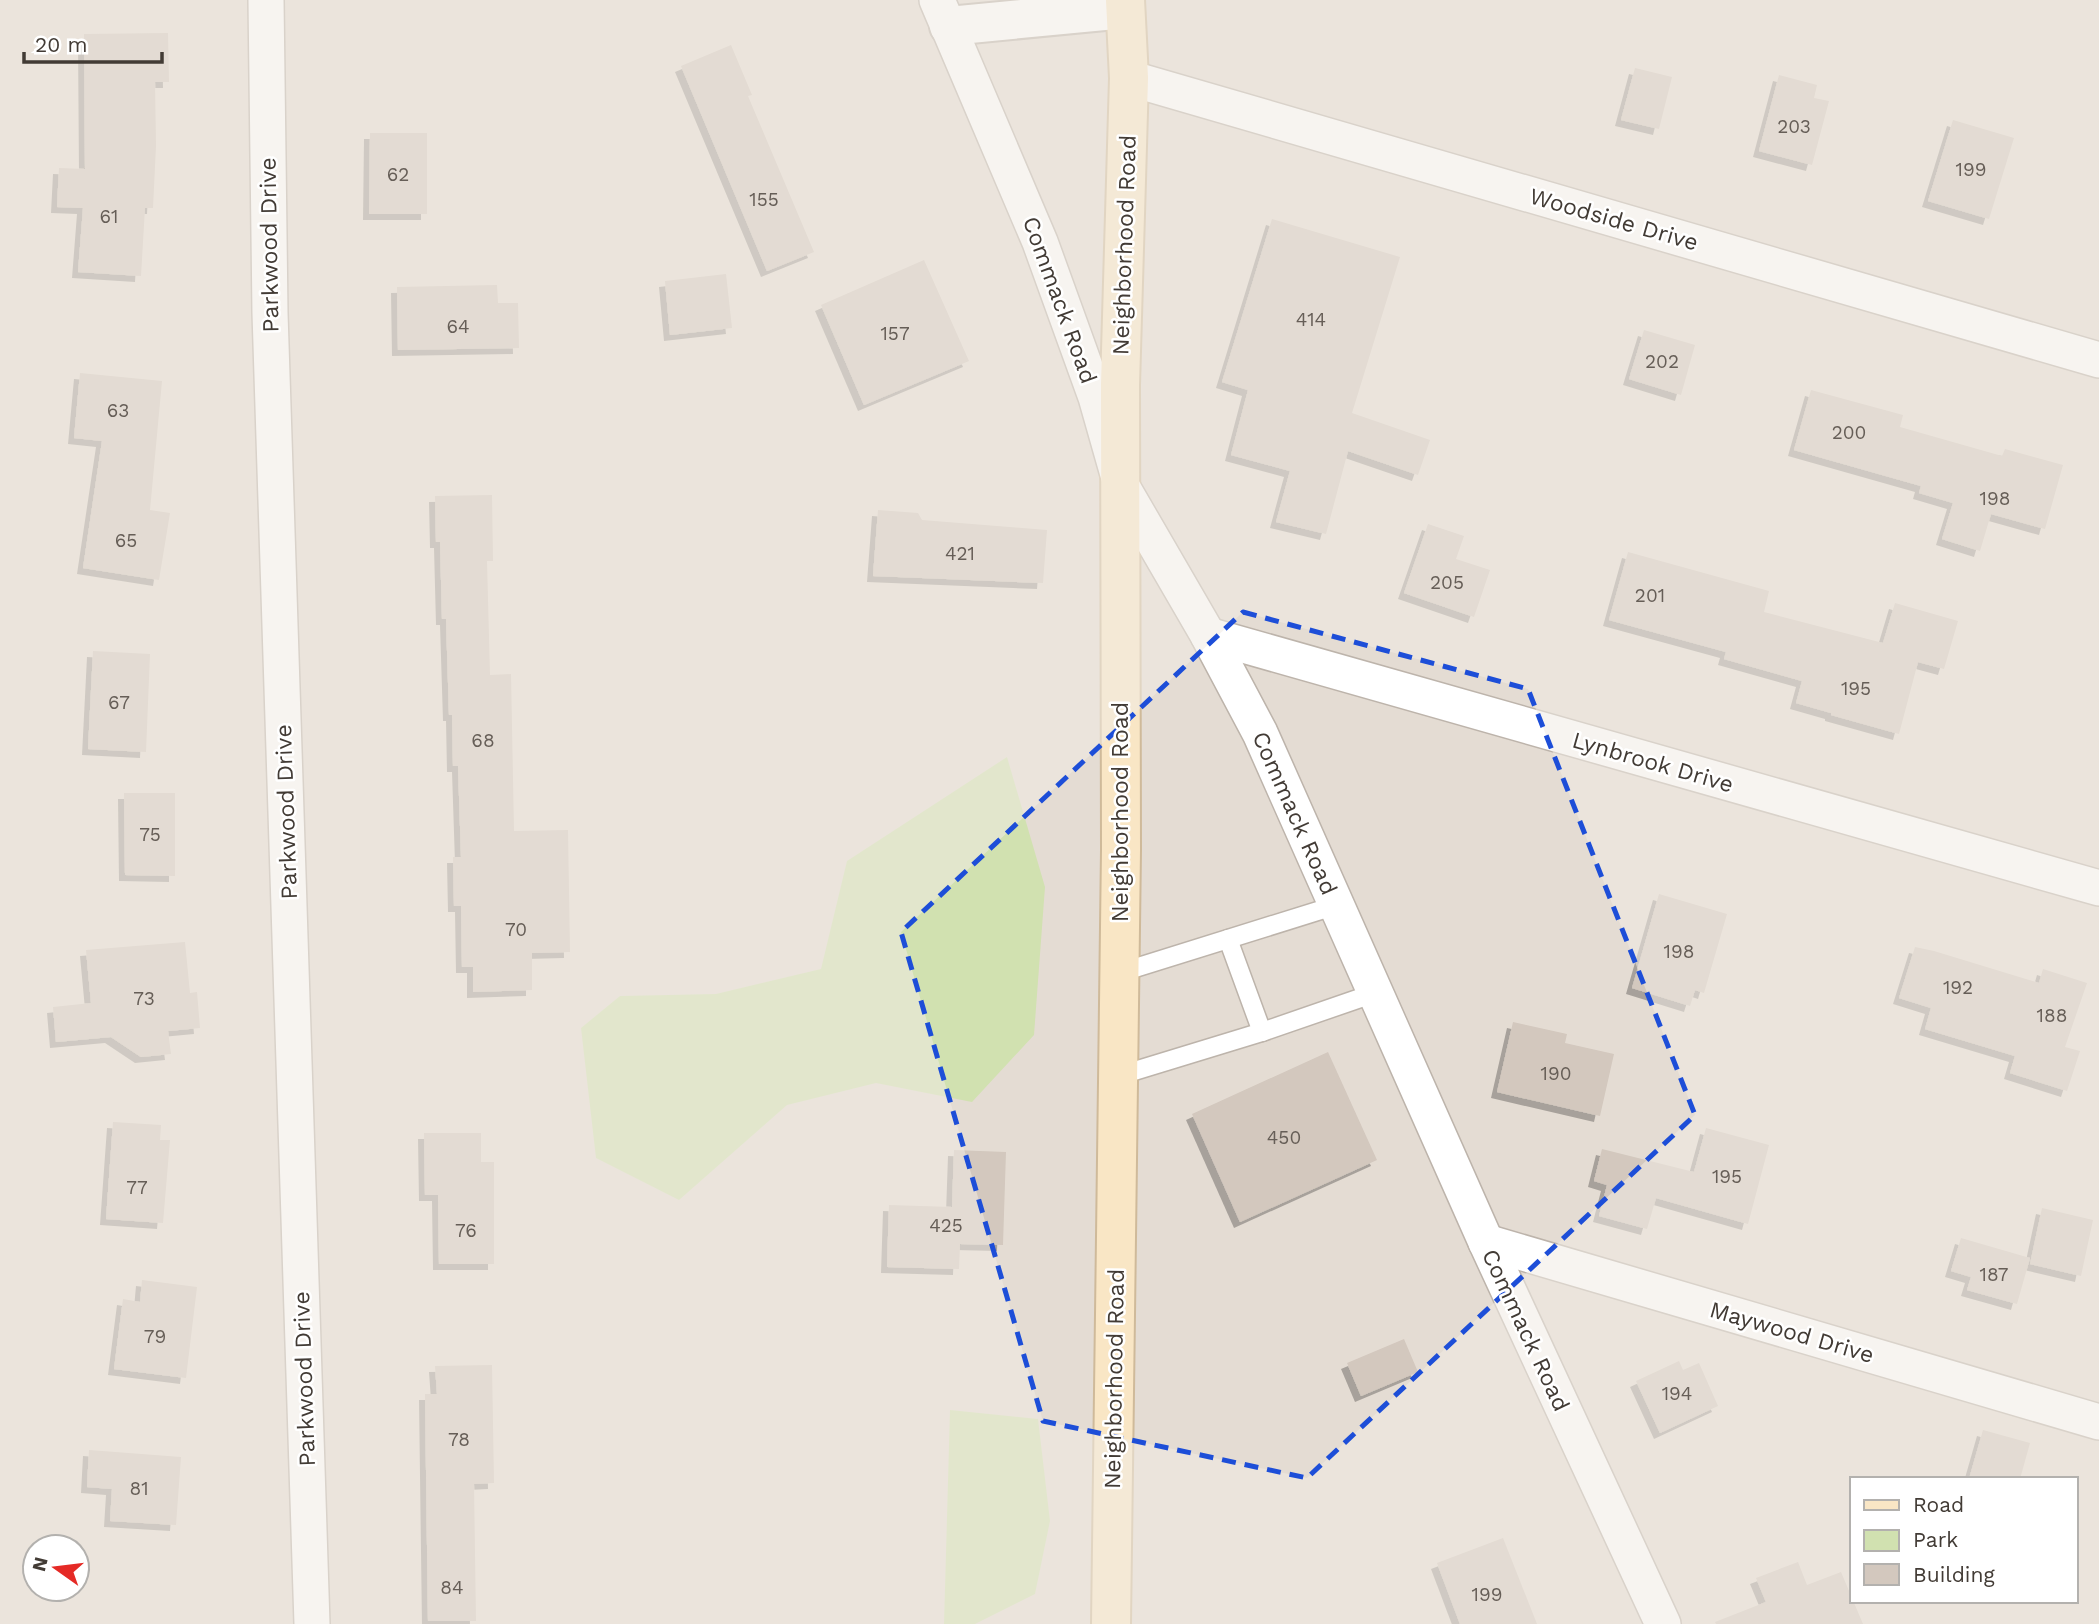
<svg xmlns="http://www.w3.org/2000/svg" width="2099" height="1624" font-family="'Work Sans',sans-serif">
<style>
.residential{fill:#e4dcd3;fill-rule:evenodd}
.green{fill:#d1e1b0}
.building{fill:#d3c8be;filter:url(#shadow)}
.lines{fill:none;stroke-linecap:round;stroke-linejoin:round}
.service-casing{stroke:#bdb4ab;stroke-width:21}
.minor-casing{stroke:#bdb4ab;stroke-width:38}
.tertiary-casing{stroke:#bdb4ab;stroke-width:42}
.secondary-casing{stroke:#cfba9a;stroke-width:42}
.service{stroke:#fff;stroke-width:18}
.minor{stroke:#fff;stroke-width:35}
.tertiary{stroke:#fff;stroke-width:38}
.secondary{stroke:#f9e6c5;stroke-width:38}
.marked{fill:none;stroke:#1d4ed8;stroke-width:5;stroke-dasharray:14 9;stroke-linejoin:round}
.labels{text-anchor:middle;stroke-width:5;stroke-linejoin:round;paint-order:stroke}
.number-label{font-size:19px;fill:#665e57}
.street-label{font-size:23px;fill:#423b35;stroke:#fff}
</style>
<defs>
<filter id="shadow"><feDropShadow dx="-6" dy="6" stdDeviation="0" flood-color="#0004"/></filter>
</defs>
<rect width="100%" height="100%" fill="#f0ebe4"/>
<path class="residential" d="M 0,0 L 2099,0 L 2099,1624 L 0,1624 ZM 1852,1479 L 2076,1479 L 2076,1601 L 1852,1601 ZM 35,1547 L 77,1547 L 77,1589 L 35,1589 Z"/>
<g class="green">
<polygon points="1007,757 1045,887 1034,1035 972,1102 876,1083 787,1105 679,1200 596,1158 581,1028 620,996 716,994 821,969 847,861"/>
<polygon points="950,1410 1038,1419 1050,1521 1035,1594 975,1624 944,1624"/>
</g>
<g class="building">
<polygon points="168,33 169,82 155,82 156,146 153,208 145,208 141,276 78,272 83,208 57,207 59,168 85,169 84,34"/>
<polygon points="731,45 752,95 748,96 814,252 767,271 681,66"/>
<polygon points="1635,68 1672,77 1659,129 1621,120"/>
<polygon points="1779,75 1817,85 1814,98 1829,101 1812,165 1759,151"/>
<polygon points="1953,120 2014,138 1989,219 1928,201"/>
<polygon points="370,133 427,133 427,214 369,214"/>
<polygon points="1272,219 1400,257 1352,413 1430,440 1418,475 1348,451 1326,534 1276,522 1290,471 1231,455 1248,390 1222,382"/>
<polygon points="924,260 969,361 864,405 821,305"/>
<polygon points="726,274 732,328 670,335 665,281"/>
<polygon points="497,285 498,303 518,303 519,348 398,350 397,287"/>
<polygon points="1644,330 1695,345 1681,395 1629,379"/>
<polygon points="80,373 162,381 150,510 170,513 159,580 83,568 102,441 74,438"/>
<polygon points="1811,390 1903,415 1900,427 2002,456 2005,449 2063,465 2045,529 1991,514 1980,551 1942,539 1953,503 1919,493 1921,486 1794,450"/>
<polygon points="492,495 493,561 487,561 490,675 511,674 514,831 568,830 570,952 532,953 532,990 473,992 473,967 462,967 461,906 454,906 453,857 461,857 458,766 453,766 452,715 449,715 446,619 442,619 440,542 436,542 435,496"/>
<polygon points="878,510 918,513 922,520 1047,530 1043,583 873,576"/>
<polygon points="1428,524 1464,536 1456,559 1490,570 1474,617 1404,593"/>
<polygon points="1628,552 1769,591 1764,612 1883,643 1895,603 1958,621 1944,669 1918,662 1899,734 1831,715 1831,713 1796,703 1802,681 1724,659 1726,652 1609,620"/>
<polygon points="93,651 150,654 146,752 88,749"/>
<polygon points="124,793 175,793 175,876 125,875"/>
<polygon points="1659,894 1727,914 1704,993 1695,990 1690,1006 1632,988"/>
<polygon points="185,942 190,993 197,992 200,1028 168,1031 171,1054 141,1057 111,1037 56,1042 53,1007 91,1003 86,950"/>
<polygon points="1915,947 1934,951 2039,983 2043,969 2087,983 2065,1047 2080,1051 2067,1091 2010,1073 2015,1056 1925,1029 1931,1008 1899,998"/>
<polygon points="1513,1022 1567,1034 1565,1043 1614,1054 1600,1116 1497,1092"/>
<polygon points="1328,1052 1377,1160 1240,1222 1192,1114"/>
<polygon points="113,1122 161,1125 160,1140 170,1140 163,1223 106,1219"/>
<polygon points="1706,1128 1769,1145 1748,1224 1656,1198 1647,1229 1599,1216 1607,1185 1594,1181 1602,1149 1694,1172"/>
<polygon points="424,1133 481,1133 481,1162 494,1162 494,1264 439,1264 438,1195 425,1195"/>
<polygon points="954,1150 1006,1152 1003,1245 960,1244 959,1269 887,1267 889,1205 952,1207"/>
<polygon points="2042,1208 2093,1220 2081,1276 2030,1264"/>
<polygon points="1961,1238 2030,1258 2017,1304 1967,1290 1971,1277 1951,1271"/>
<polygon points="142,1280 197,1287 186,1378 114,1369 123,1299 140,1302"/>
<polygon points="1404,1339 1418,1372 1361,1396 1347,1363"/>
<polygon points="1679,1361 1683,1370 1699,1363 1718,1406 1660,1433 1636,1381"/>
<polygon points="492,1365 494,1483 474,1484 476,1621 428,1621 425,1394 437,1394 435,1366"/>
<polygon points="1983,1430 2030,1443 2020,1479 1969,1479"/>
<polygon points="89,1450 181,1457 176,1525 110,1521 112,1489 87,1487"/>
<polygon points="1503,1538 1537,1624 1460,1624 1437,1563"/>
<polygon points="1798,1562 1807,1585 1841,1572 1863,1624 1716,1624 1715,1622 1766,1602 1756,1578"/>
</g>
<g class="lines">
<g class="service-casing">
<g id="service">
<polyline points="1228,939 1262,1032"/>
<polyline points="1119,973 1337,905"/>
<polyline points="1118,1076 1262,1032 1375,993"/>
</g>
</g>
<g class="minor-casing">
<g id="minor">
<polyline points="266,0 270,313 312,1624"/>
<polyline points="937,0 1040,242 1096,397 1121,485 1208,635 1260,733 1486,1242 1663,1624"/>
<polyline points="1129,78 2099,360"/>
<polyline points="1208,635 2099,888"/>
<polyline points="1486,1242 2099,1422"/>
</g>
</g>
<g class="tertiary-casing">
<polyline id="tertiary" points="949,26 1125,9"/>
</g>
<g class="secondary-casing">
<polyline id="secondary" points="1111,1624 1121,850 1120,385 1129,78 1125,0"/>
</g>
<use href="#service" class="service"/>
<use href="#minor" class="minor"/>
<use href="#tertiary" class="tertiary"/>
<use href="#secondary" class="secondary"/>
</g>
<path d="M0 0H2099V1624H0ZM 1243,612 L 1528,689 L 1695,1115 L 1307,1478 L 1043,1421 L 901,932 Z" fill="#f0ebe4" fill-opacity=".55" fill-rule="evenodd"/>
<path class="marked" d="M 1243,612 L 1528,689 L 1695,1115 L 1307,1478 L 1043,1421 L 901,932 Z"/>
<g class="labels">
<g class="number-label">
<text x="1794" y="133">203</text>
<text x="1971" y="176">199</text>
<text x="398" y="181">62</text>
<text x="764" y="206">155</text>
<text x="109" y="223">61</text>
<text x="1311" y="326">414</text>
<text x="458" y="333">64</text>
<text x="895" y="340">157</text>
<text x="1662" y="368">202</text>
<text x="118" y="417">63</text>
<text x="1849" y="439">200</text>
<text x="1995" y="505">198</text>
<text x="126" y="547">65</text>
<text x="960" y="560">421</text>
<text x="1447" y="589">205</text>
<text x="1650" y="602">201</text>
<text x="1856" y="695">195</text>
<text x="119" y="709">67</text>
<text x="483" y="747">68</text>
<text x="150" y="841">75</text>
<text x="516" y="936">70</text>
<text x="1679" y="958">198</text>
<text x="1958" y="994">192</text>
<text x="144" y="1005">73</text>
<text x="2052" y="1022">188</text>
<text x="1556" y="1080">190</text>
<text x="1284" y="1144">450</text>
<text x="1727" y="1183">195</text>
<text x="137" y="1194">77</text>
<text x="946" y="1232">425</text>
<text x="466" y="1237">76</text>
<text x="1994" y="1281">187</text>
<text x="155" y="1343">79</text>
<text x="1677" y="1400">194</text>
<text x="459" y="1446">78</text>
<text x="139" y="1495">81</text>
<text x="452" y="1594">84</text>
<text x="1487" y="1601">199</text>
</g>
<g class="street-label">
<text transform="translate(1614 219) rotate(16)" y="8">Woodside Drive</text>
<text transform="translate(269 245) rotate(-91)" y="8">Parkwood Drive</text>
<text transform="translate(1124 245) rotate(-88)" y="8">Neighborhood Road</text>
<text transform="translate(1060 300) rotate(70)" y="8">Commack Road</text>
<text transform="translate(1653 762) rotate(16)" y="8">Lynbrook Drive</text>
<text transform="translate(286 812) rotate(-92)" y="8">Parkwood Drive</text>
<text transform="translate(1120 812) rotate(-90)" y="8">Neighborhood Road</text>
<text transform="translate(1295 813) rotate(66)" y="8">Commack Road</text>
<text transform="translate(1526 1330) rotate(65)" y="8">Commack Road</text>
<text transform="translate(1792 1332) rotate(16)" y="8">Maywood Drive</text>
<text transform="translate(304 1379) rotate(-92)" y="8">Parkwood Drive</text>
<text transform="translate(1114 1379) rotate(-89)" y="8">Neighborhood Road</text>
</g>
</g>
<rect x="1850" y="1477" width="228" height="126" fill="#ffffff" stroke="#b3b1ae" stroke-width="2"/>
<rect x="1864" y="1500" width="35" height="10" fill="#f9e6c5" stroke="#b3b1ae" stroke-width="2"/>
<text x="1913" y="1512" font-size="21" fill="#423b35">Road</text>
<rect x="1864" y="1530" width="35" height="21" fill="#d1e1b0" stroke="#b3b1ae" stroke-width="2"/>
<text x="1913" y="1547" font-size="21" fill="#423b35">Park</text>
<rect x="1864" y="1564" width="35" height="21" fill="#d3c8be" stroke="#b3b1ae" stroke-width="2"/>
<text x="1913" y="1582" font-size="21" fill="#423b35">Building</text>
<g transform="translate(56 1568) rotate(284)"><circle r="33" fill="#ffffff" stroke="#b3b1ae" stroke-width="2"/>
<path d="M0-5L12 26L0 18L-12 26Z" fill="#e52a26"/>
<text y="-10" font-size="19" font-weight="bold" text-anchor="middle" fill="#423b35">N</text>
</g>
<path d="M24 52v10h138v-10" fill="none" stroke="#423b35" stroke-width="3.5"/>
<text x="35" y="52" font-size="21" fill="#423b35" stroke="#ffffff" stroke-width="5" paint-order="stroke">20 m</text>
</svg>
